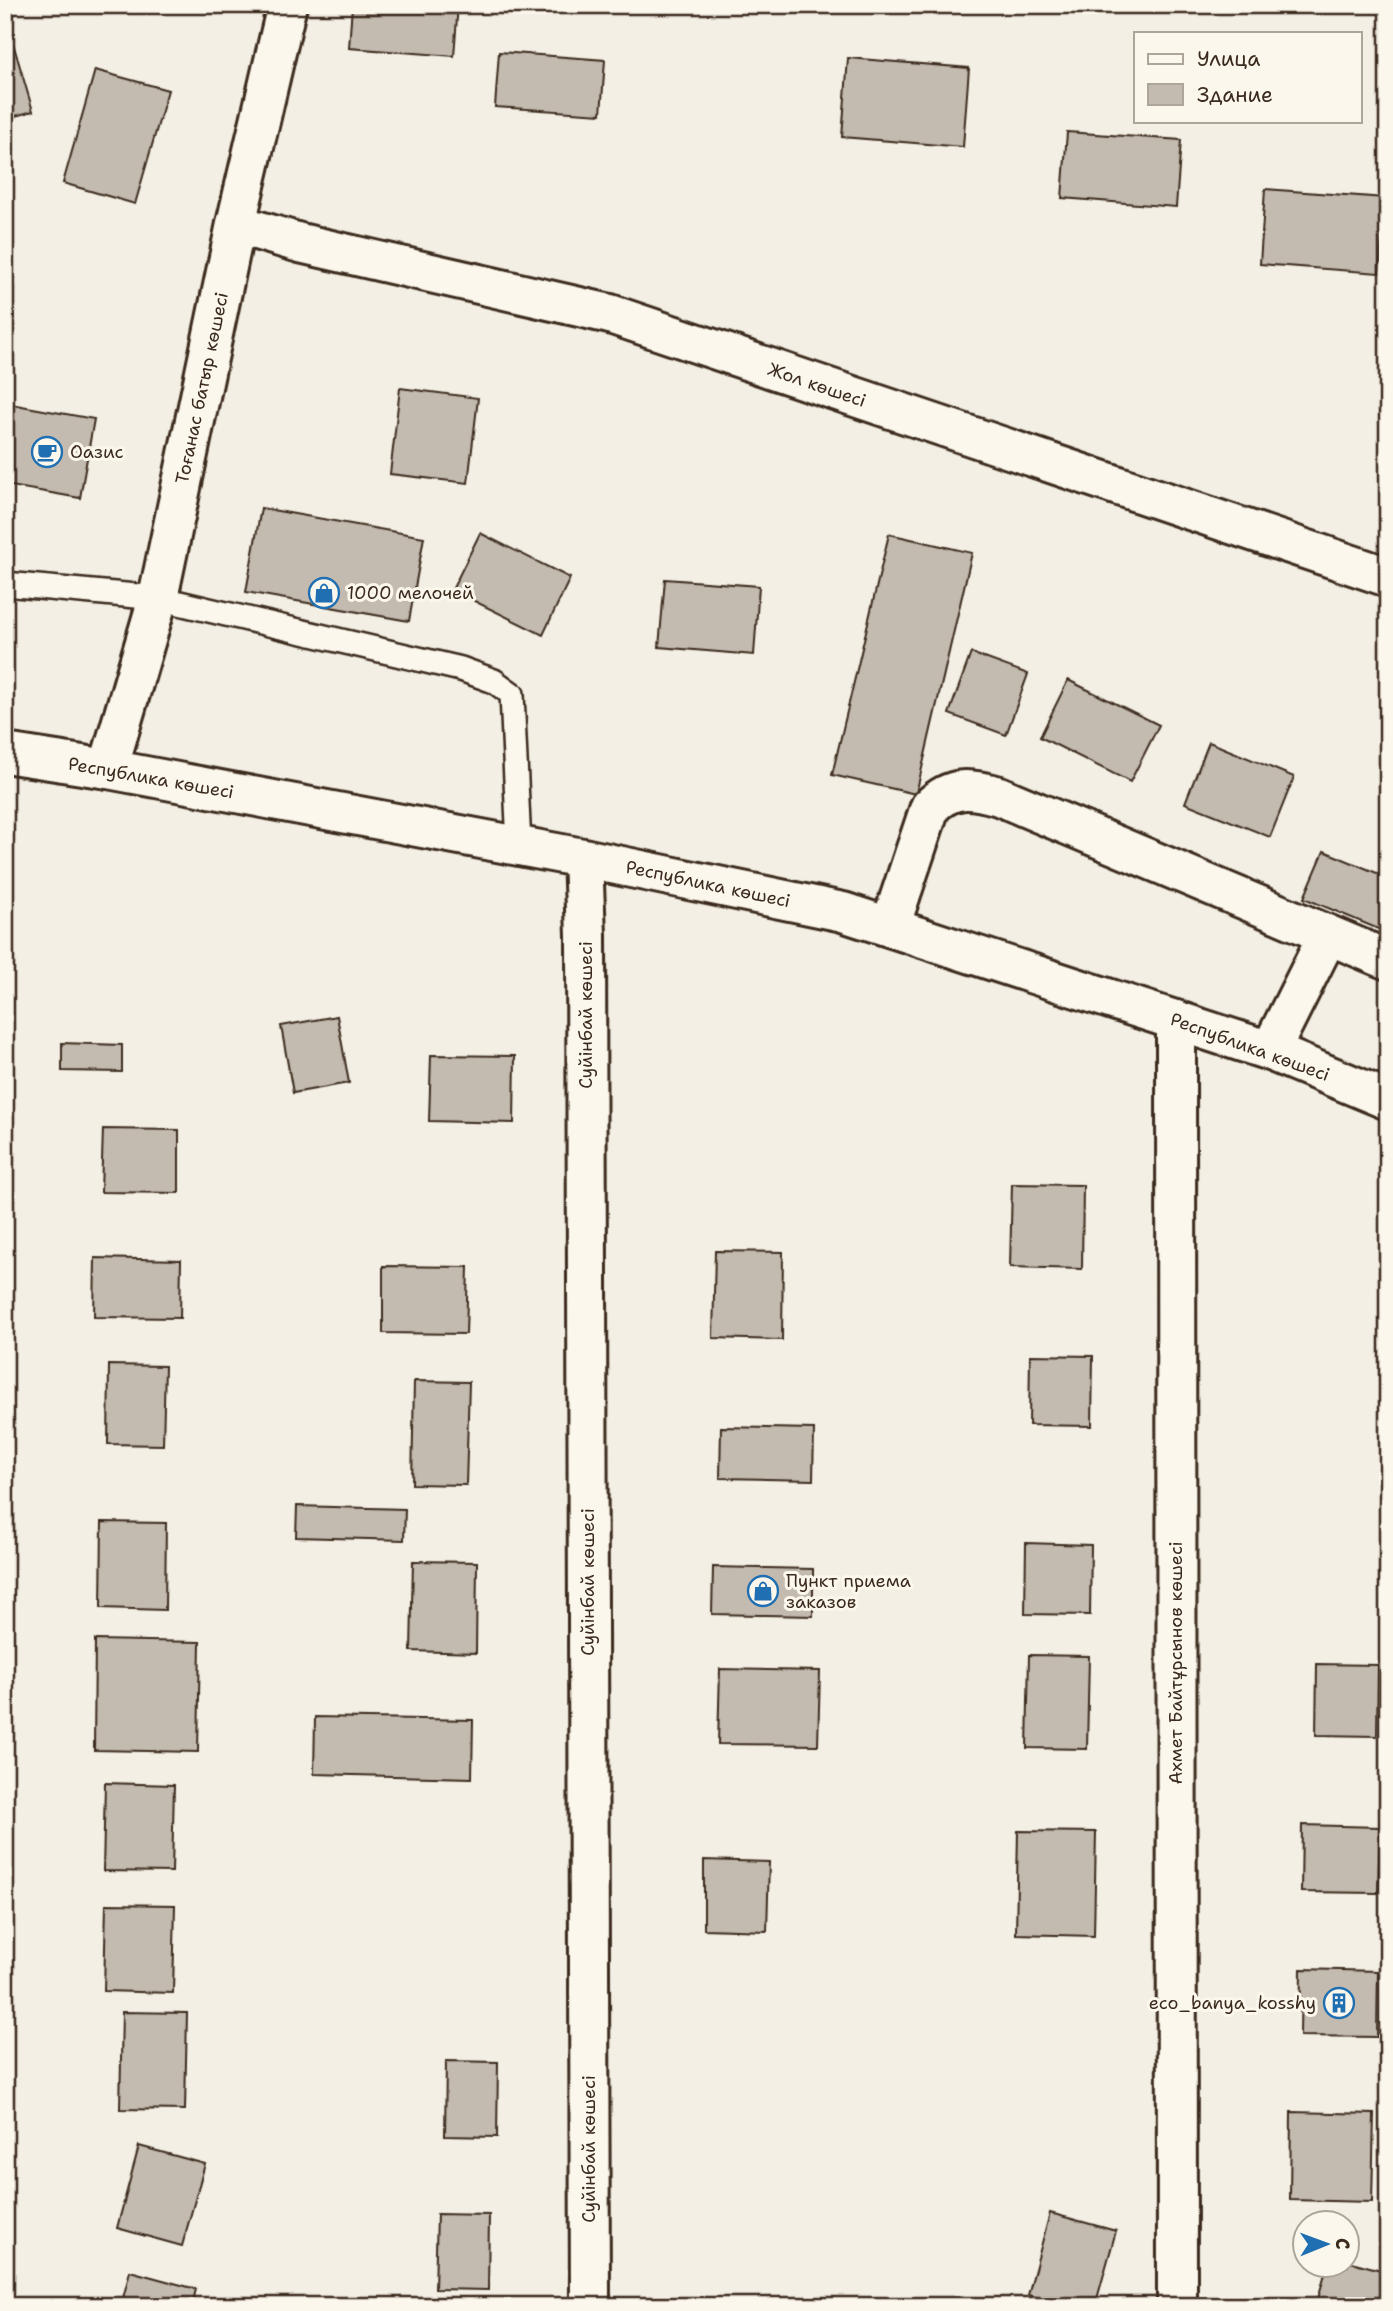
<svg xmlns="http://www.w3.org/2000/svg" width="1393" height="2311" font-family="'Shantell Sans',sans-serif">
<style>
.building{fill:#c3bbb0;stroke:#3b2a1e;stroke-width:2}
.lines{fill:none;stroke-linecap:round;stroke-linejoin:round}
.service-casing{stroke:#3b2a1e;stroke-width:28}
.minor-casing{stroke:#3b2a1e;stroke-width:44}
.secondary-casing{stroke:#3b2a1e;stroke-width:44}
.service{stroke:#fbf7ec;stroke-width:23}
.minor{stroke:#fbf7ec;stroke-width:38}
.secondary{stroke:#fbf7ec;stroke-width:38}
.labels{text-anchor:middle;stroke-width:6;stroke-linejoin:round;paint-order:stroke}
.street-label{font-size:18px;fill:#3b2a1e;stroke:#fbf7ec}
.poi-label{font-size:18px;fill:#3b2a1e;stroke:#fbf7ec;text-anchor:start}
</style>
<rect width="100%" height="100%" fill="#f3efe4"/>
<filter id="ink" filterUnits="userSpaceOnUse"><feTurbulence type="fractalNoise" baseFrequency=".0143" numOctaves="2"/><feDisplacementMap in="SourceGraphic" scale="14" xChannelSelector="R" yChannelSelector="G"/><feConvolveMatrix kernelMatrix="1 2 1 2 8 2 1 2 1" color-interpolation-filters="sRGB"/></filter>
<g filter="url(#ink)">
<g class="building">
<polygon points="352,5 458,5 454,56 349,48"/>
<polygon points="10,33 33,111 5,119 5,34"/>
<polygon points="499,52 605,60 601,114 495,107"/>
<polygon points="848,58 969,68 963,147 842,137"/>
<polygon points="95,70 168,90 135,204 63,183"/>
<polygon points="1067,132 1181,140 1176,207 1062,198"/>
<polygon points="1265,189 1385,198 1379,273 1260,264"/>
<polygon points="400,388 478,398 468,483 390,474"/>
<polygon points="5,403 94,419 80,498 5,485"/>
<polygon points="261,508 424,537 409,621 246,592"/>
<polygon points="480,533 570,578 543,635 452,590"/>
<polygon points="889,534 972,553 916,794 832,775"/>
<polygon points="665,579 759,586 754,655 659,647"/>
<polygon points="971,653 1028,674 1006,735 949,714"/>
<polygon points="1068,680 1159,725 1130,782 1040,737"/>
<polygon points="1209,742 1294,777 1270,837 1185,803"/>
<polygon points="1324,851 1384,876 1388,868 1388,933 1304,898"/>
<polygon points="337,1016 349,1083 293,1093 281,1026"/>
<polygon points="62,1043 122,1045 122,1072 62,1071"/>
<polygon points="431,1055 515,1056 514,1123 429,1121"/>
<polygon points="103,1129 179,1130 179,1193 101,1192"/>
<polygon points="1012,1184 1083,1185 1082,1269 1010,1267"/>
<polygon points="715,1251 783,1252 782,1340 713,1338"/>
<polygon points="95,1258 181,1260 180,1318 94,1317"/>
<polygon points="383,1266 468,1267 466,1334 383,1333"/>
<polygon points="1030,1355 1093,1356 1092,1426 1029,1425"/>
<polygon points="109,1365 165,1366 163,1445 108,1444"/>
<polygon points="414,1381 469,1382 466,1485 412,1484"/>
<polygon points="721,1427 814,1429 813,1480 720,1478"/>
<polygon points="297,1506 405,1509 404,1540 296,1537"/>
<polygon points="102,1522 166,1523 165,1610 101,1608"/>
<polygon points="1026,1543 1091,1545 1090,1615 1025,1614"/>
<polygon points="413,1561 477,1562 476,1653 411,1651"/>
<polygon points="713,1567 813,1569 813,1616 712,1614"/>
<polygon points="95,1640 200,1642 198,1752 94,1750"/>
<polygon points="1029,1655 1089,1656 1087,1749 1027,1748"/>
<polygon points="1317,1664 1378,1665 1377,1736 1316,1735"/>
<polygon points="720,1669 820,1671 818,1745 718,1744"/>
<polygon points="315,1717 473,1720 472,1778 314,1774"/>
<polygon points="105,1783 174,1785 172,1872 103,1871"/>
<polygon points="1302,1825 1380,1827 1378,1893 1301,1892"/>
<polygon points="1018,1831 1096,1832 1094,1936 1016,1934"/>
<polygon points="704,1860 769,1862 767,1931 704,1929"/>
<polygon points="106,1904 175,1905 173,1993 104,1991"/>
<polygon points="1301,1969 1378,1971 1377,2037 1300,2036"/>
<polygon points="122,2012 187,2013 185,2110 120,2109"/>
<polygon points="446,2061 498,2062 497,2137 445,2136"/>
<polygon points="1291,2112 1374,2114 1372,2202 1290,2200"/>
<polygon points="139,2146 205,2164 182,2246 117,2228"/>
<polygon points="1050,2213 1116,2231 1095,2306 1067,2306 1028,2295"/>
<polygon points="437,2214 489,2215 488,2290 435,2289"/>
<polygon points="1348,2261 1388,2272 1386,2306 1316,2306 1327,2266 1348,2266"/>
<polygon points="130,2271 196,2289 192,2306 121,2306"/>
</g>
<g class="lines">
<g class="service-casing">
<polyline id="service" points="5,584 158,598 461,669 494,681 512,694 519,846"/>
</g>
<g class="minor-casing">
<g id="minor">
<polyline points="236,224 300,243 610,314 1388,577"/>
<polyline points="108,769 158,598 236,224 287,5"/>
<polyline points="583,858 586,935 590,2306"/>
<path d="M 890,927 L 930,807 C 952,785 971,788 999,796 L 1388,960"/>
<polyline points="1176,1020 1177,2306"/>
<polyline points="1270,1051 1328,935"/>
</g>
</g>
<g class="secondary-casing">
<polyline id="secondary" points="5,753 108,769 583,858 843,912 1270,1051 1388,1100"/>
</g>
<use href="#service" class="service"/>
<use href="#minor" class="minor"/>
<use href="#secondary" class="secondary"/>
</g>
</g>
<defs>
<g id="cafe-ring" transform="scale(1.575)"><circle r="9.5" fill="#fbf7ec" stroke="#1f6fb2" stroke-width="1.5"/><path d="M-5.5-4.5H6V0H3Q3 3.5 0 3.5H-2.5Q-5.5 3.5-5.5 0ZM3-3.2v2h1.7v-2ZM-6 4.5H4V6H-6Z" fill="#1f6fb2"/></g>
<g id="shop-ring" transform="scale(1.575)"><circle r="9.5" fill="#fbf7ec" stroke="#1f6fb2" stroke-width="1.5"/><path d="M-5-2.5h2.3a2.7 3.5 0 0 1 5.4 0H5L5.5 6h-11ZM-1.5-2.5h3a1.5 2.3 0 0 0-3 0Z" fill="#1f6fb2"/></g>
<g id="building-ring" transform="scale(1.575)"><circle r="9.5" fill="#fbf7ec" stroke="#1f6fb2" stroke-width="1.5"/><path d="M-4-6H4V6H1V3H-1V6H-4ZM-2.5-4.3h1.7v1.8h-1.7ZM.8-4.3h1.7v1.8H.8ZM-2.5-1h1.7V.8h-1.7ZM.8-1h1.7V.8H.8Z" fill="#1f6fb2"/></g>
</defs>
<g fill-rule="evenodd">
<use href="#cafe-ring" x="47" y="452"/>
<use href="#shop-ring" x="324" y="593"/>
<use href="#shop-ring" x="763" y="1591"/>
<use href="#building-ring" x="1339" y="2003"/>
</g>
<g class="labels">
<g class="street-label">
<text transform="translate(817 385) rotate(19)" y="6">Жол көшесі</text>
<text transform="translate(202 388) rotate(-78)" y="6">Тоғанас батыр көшесі</text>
<text transform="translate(151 778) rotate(10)" y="6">Республика көшесі</text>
<text transform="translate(708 884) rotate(12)" y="6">Республика көшесі</text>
<text transform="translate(586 1015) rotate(-90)" y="6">Суйінбай көшесі</text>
<text transform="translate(1250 1047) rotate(20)" y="6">Республика көшесі</text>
<text transform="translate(588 1582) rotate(-90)" y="6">Суйінбай көшесі</text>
<text transform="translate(1176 1663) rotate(-90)" y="6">Ахмет Байтұрсынов көшесі</text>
<text transform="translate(589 2149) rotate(-90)" y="6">Суйінбай көшесі</text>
</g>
<g class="poi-label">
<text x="70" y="458">Оазис</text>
<text x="347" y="599">1000 мелочей</text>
<text x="786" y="1587">Пункт приема<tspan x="786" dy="21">заказов</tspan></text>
<text x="1316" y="2009" text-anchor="end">eco_banya_kosshy</text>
</g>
</g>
<rect width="1393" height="2311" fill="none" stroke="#fbf7ec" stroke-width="28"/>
<rect x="14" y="14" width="1365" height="2283" fill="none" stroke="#3b2a1e" stroke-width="2.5" filter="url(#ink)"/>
<rect x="1134" y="32" width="228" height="91" fill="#fbf7ec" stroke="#aea59a" stroke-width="2"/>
<rect x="1148" y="54" width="35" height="10" fill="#fbf7ec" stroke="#aea59a" stroke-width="2"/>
<text x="1197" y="66" font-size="21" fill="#3b2a1e">Улица</text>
<rect x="1148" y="84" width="35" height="21" fill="#c3bbb0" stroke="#aea59a" stroke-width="2"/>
<text x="1197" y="102" font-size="21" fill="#3b2a1e">Здание</text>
<g transform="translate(1326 2244) rotate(89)"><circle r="33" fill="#fbf7ec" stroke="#aea59a" stroke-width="2"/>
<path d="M0-5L12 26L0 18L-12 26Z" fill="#1f6fb2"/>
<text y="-10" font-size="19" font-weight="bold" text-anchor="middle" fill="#3b2a1e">С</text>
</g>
</svg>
